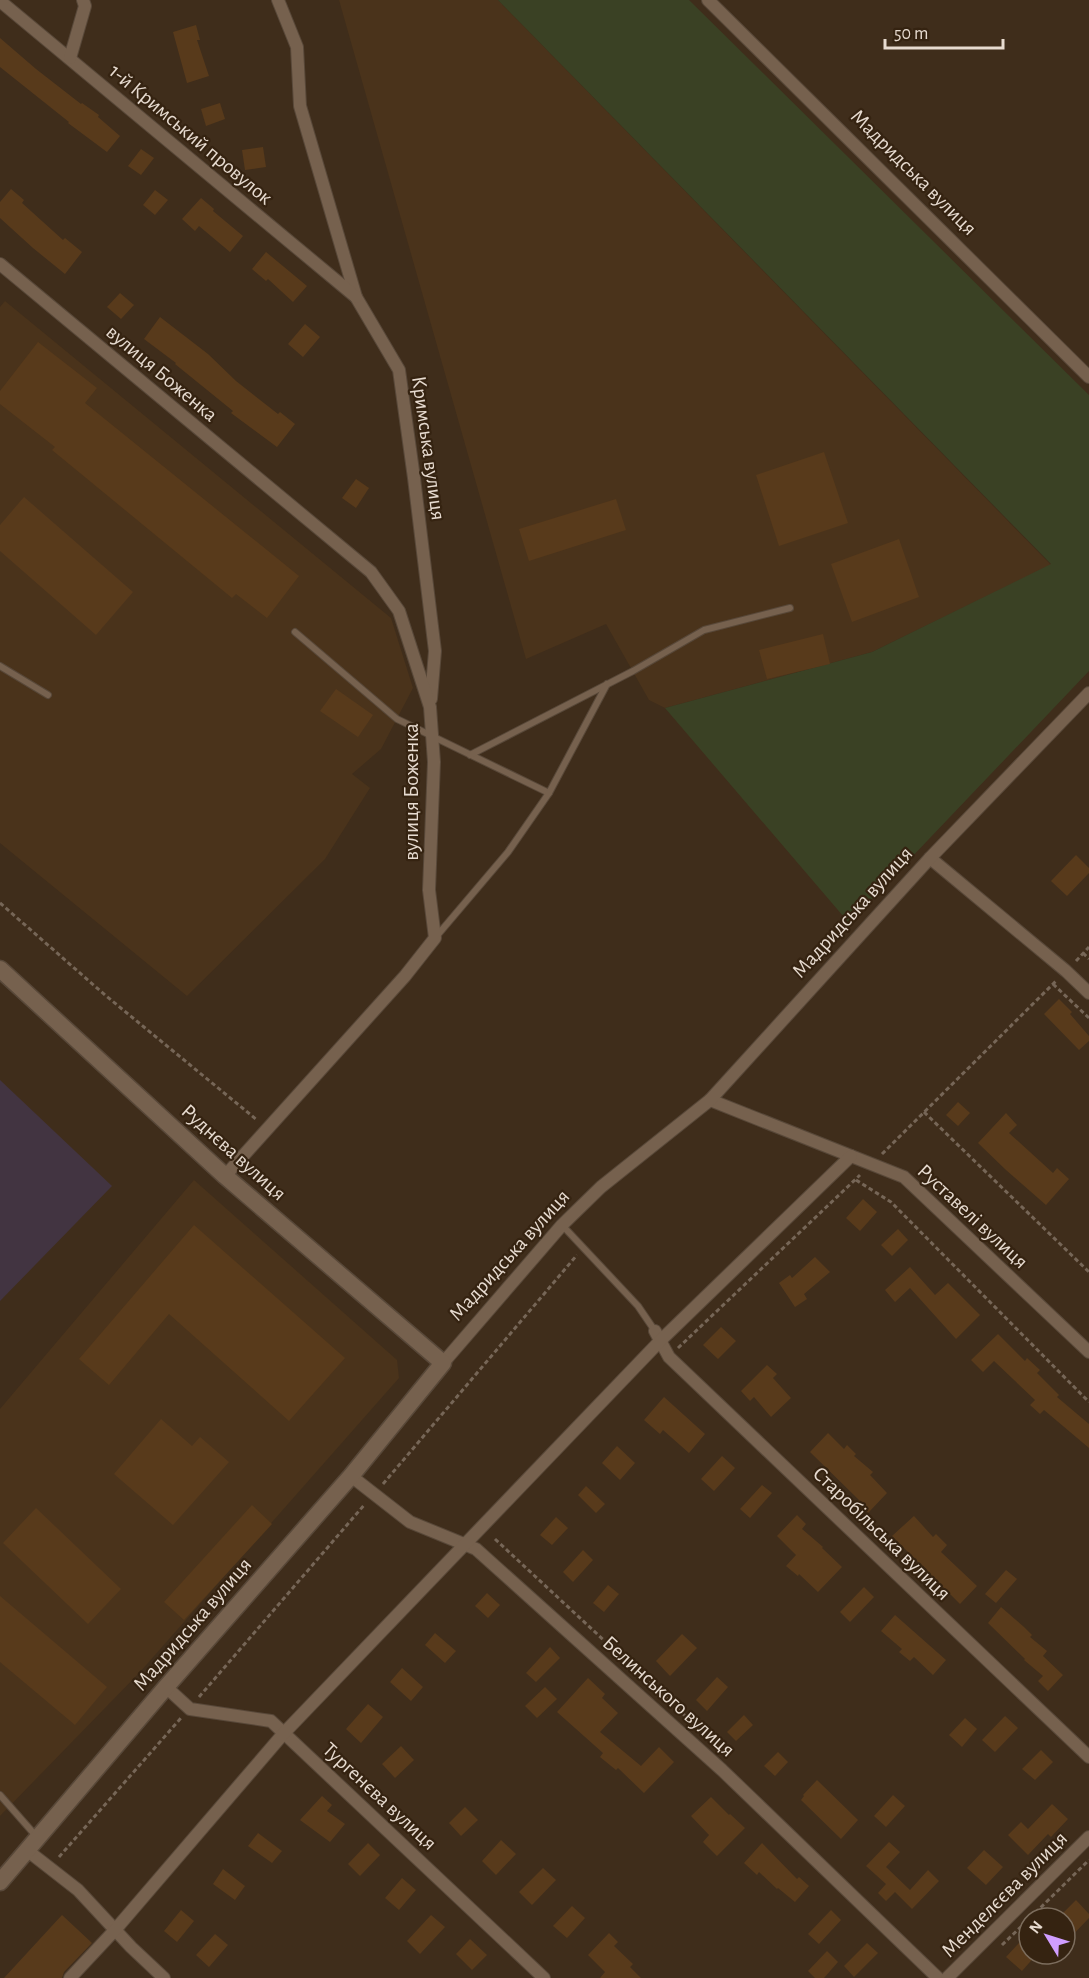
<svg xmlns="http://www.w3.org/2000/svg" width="1089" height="1978" font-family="'Alegreya Sans',sans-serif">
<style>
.commercial{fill:#423441}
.built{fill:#4a331b}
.green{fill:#3a4124}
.building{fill:#583a1b}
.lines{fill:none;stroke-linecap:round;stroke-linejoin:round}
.service-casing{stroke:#584839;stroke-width:8}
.minor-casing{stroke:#584839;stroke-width:14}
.tertiary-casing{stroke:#584839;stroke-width:19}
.path{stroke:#766657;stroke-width:3;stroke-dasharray:4.5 3;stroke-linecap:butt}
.service{stroke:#76614e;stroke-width:6}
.minor{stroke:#76614e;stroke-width:12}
.tertiary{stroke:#76614e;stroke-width:16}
.labels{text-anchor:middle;stroke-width:4.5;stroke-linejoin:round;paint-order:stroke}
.street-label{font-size:21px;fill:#e7dbd0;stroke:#352311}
</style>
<rect width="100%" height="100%" fill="#3f2d1b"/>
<polygon class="commercial" points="0,1080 112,1186 0,1301"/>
<g class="built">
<polygon points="339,0 498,0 1051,565 872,652 665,708 649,700 606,624 526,659"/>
<polygon points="5,301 391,618 413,688 381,749 352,774 370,788 325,859 187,996 0,843 0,307"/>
<polygon points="194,1180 397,1360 399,1378 140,1672 0,1816 0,1409"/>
</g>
<polygon class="green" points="498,0 689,0 1089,395 1089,671 849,923 665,708 872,652 1051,564"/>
<g class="building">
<polygon points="196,25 200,40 197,40 209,76 187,83 173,32"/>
<polygon points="0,38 36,69 81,104 82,103 99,115 98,117 120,136 107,152 68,123 69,122 0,67"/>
<polygon points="220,103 225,119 206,126 201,109"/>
<polygon points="263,147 266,167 245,170 242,150"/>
<polygon points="141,149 154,158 141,175 128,166"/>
<polygon points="11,189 24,200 22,203 63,240 65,238 82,252 65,274 33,248 0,218 0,202"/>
<polygon points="155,190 168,200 155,215 143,205"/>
<polygon points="201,198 214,209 213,211 243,236 230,252 199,226 195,231 182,219"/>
<polygon points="266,252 307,286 293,302 268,279 266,281 252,269"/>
<polygon points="120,293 134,305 121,319 107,307"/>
<polygon points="160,317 208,354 236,381 278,414 280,412 295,424 277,447 231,413 233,411 175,364 176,363 144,339"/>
<polygon points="305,324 320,337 303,357 288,344"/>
<polygon points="38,342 97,388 85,403 299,576 267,618 236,594 232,598 52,450 55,447 0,404 0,391"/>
<polygon points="824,452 848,523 779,546 756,475"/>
<polygon points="356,479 369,488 356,508 342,498"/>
<polygon points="24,497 133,592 96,635 0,551 0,525"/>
<polygon points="616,499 626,530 529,561 519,529"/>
<polygon points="899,539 919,597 852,622 831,564"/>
<polygon points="823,634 830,664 767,679 759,650"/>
<polygon points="336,689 373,715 358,737 320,711"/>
<polygon points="1076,855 1089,868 1089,873 1067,896 1051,881"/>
<polygon points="1059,999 1072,1012 1070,1014 1089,1036 1089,1041 1079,1050 1044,1014"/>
<polygon points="958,1102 970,1113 958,1126 946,1115"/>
<polygon points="1006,1113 1017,1125 1009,1133 1053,1173 1057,1168 1069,1179 1046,1205 1006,1170 978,1143"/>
<polygon points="863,1199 877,1212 860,1231 846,1218"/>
<polygon points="194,1225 345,1358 289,1421 169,1314 109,1385 79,1359"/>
<polygon points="898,1229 908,1240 892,1256 881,1245"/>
<polygon points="815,1257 830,1272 804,1294 807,1299 795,1307 779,1283 790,1275 792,1278"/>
<polygon points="910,1267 935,1295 948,1283 980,1315 956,1339 910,1288 895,1302 885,1290"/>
<polygon points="721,1327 736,1341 718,1359 703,1345"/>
<polygon points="998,1334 1025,1361 1027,1358 1040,1370 1037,1373 1059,1395 1057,1397 1089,1424 1089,1448 1044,1410 1040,1414 1030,1405 1035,1400 994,1361 983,1372 971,1360"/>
<polygon points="767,1365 777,1374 773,1378 791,1398 771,1417 754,1397 750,1401 741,1391"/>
<polygon points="664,1397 705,1434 689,1453 663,1430 660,1434 644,1420"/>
<polygon points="161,1419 192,1446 200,1437 229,1462 173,1525 114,1474"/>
<polygon points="828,1433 844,1449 847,1445 856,1454 854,1456 873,1472 870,1475 887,1493 868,1513 857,1502 859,1500 810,1452"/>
<polygon points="617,1446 635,1463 620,1480 602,1463"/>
<polygon points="722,1456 735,1468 714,1491 701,1479"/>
<polygon points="762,1485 772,1493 750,1518 740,1509"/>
<polygon points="586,1486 605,1504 596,1513 578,1495"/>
<polygon points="252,1505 272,1524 184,1620 164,1602"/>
<polygon points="36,1508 121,1589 88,1624 3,1543"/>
<polygon points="797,1515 806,1524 802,1529 823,1547 822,1548 842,1567 818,1592 799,1574 798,1576 786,1566 796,1555 777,1536"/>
<polygon points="914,1516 933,1537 936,1534 947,1545 941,1552 977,1586 960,1604 892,1536"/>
<polygon points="556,1517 568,1528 552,1545 540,1535"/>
<polygon points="583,1550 593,1560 573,1582 563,1572"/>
<polygon points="1006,1570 1017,1579 996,1603 985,1594"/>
<polygon points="608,1585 619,1594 604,1612 593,1603"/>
<polygon points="864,1587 874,1597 850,1622 840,1612"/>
<polygon points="487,1593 500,1605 488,1618 475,1606"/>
<polygon points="0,1596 107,1687 75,1725 0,1662"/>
<polygon points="1001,1607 1024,1627 1032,1635 1030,1637 1047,1651 1043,1656 1063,1675 1048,1691 1038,1681 1043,1676 1024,1660 1025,1659 988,1623"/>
<polygon points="895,1615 946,1660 933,1675 914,1657 910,1661 899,1652 902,1649 881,1631"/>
<polygon points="435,1633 456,1651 445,1663 425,1645"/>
<polygon points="682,1634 697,1648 670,1676 656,1661"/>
<polygon points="550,1647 560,1658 536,1682 526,1673"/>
<polygon points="402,1668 423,1687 411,1701 390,1682"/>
<polygon points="717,1677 728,1687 707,1711 696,1700"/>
<polygon points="588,1678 605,1694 602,1698 618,1713 600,1732 641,1766 659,1747 674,1762 644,1793 618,1768 616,1770 600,1757 603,1753 557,1712"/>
<polygon points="545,1687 557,1699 537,1718 525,1706"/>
<polygon points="368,1704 383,1717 361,1743 346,1729"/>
<polygon points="744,1715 753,1725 736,1741 727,1732"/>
<polygon points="1005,1716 1018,1728 995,1752 982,1740"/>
<polygon points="965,1718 977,1729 962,1747 949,1735"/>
<polygon points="401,1746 414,1760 395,1778 382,1764"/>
<polygon points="1041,1750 1053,1762 1035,1780 1022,1769"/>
<polygon points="778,1752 788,1762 775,1776 764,1766"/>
<polygon points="817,1780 858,1820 841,1839 801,1800 804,1796 803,1795"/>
<polygon points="893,1795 905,1806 886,1827 874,1816"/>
<polygon points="322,1796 332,1805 327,1811 345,1824 330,1842 300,1820"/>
<polygon points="711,1797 729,1815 730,1814 745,1828 717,1856 703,1842 709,1835 691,1816"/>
<polygon points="1052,1804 1068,1819 1051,1837 1048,1834 1028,1855 1008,1835 1021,1822 1028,1829"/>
<polygon points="465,1807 478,1820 461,1836 449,1823"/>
<polygon points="258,1833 282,1851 272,1863 248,1846"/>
<polygon points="501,1840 516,1854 496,1875 482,1861"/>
<polygon points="889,1842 900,1852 886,1867 910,1890 928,1870 939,1881 912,1909 895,1892 886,1901 878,1893 886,1884 866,1866"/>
<polygon points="368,1843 380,1855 360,1876 348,1864"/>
<polygon points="762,1843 797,1879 799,1877 809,1886 795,1902 778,1888 777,1889 759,1872 757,1875 744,1863"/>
<polygon points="984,1850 1003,1867 986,1885 967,1868"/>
<polygon points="543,1868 556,1880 532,1905 519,1892"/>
<polygon points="223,1869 245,1886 235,1900 213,1884"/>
<polygon points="402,1878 416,1890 399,1910 385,1898"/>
<polygon points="1076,1900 1089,1914 1089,1918 1065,1943 1065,1916 1062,1914"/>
<polygon points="572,1906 585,1918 567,1938 553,1926"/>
<polygon points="181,1910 194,1921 177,1942 164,1931"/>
<polygon points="831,1910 841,1920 819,1944 808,1934"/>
<polygon points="62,1915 92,1943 64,1972 62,1978 4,1978"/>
<polygon points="431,1915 445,1927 420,1954 407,1941"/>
<polygon points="1029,1932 1029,1954 1037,1954 1022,1971 1006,1957"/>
<polygon points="609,1933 618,1942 614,1946 633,1964 630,1967 641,1978 600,1978 605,1972 588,1955"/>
<polygon points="215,1934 228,1945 209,1967 196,1955"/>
<polygon points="470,1939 487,1955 472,1970 456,1954"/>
<polygon points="867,1943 878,1953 854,1977 844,1966"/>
<polygon points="827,1951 838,1962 824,1978 815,1978 808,1971"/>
</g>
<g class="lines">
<g class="service-casing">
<g id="service">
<polyline points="295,632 397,719 549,793"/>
<polyline points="0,666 48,695"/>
<polyline points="470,755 633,671 704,630 790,608"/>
<polyline points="435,938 508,852 549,793 607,684"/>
<polyline points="562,1225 638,1306 655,1331"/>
<polyline points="0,1795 36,1836"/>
</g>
</g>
<g class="minor-casing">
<g id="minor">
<polyline points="278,0 297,47 300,106 356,297 399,370 414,478 435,651 431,699"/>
<polyline points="708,0 1089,377"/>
<polyline points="0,1 356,297"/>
<polyline points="70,58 85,6 83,0"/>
<polyline points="0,264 371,572 399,611 430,707 434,762 429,890 435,938 405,976 225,1176"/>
<polyline points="930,858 1066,971 1089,993"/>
<polyline points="710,1100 904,1177 1089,1352"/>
<polyline points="655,1331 669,1357 1089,1757"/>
<polyline points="443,1363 562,1225 601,1187 710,1100 930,858 1089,693"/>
<polyline points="351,1476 410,1522 476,1549 722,1770 938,1978"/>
<polyline points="166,1687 190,1709 271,1721 544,1978"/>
<polyline points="28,1851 78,1890 131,1947 164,1978"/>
<polyline points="70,1978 115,1930 284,1733 660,1341 851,1156"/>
<polyline points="947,1978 1089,1837"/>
</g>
</g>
<g class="tertiary-casing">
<polyline id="tertiary" points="0,969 225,1176 443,1363 351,1476 166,1687 0,1882"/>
</g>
<g class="path">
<polyline points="0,903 105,995 257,1120"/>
<polyline points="1083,953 1089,959"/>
<polyline points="1076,961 1089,947"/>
<polyline points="1053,984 1089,1018"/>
<polyline points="924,1112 1089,1272"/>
<polyline points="882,1154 1056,981"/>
<polyline points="856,1180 891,1202 1089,1402"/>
<polyline points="678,1348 860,1175"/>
<polyline points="383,1484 577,1255"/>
<polyline points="495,1539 709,1738"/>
<polyline points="199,1697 365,1504"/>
<polyline points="59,1857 181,1718"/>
<polyline points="1030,1918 1089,1860"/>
<polyline points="1002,1945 1029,1919"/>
</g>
<use href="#service" class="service"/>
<use href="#minor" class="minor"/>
<use href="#tertiary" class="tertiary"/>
</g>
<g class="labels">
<g class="street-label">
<text transform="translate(191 134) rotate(40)" y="7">1-й Кримський провулок</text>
<text transform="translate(914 172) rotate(45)" y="7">Мадридська вулиця</text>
<text transform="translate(162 373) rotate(40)" y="7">вулиця Боженка</text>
<text transform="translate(429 448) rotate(82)" y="7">Кримська вулиця</text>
<text transform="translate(411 792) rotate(-90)" y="7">вулиця Боженка</text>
<text transform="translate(852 912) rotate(-48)" y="7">Мадридська вулиця</text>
<text transform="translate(234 1152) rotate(42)" y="7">Руднєва вулиця</text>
<text transform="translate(973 1216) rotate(43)" y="7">Руставелі вулиця</text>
<text transform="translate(509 1255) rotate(-48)" y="7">Мадридська вулиця</text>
<text transform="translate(882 1533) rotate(44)" y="7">Старобільська вулиця</text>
<text transform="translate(192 1624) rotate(-49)" y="7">Мадридська вулиця</text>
<text transform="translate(669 1696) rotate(42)" y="7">Белинського вулиця</text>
<text transform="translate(380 1796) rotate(43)" y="7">Тургенєва вулиця</text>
<text transform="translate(1004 1894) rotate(-45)" y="7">Менделєєва вулиця</text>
</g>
</g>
<g transform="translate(1047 1936) rotate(308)"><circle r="28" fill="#352311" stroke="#7c6d5d" stroke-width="1.5"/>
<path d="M0-4.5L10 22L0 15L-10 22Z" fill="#d09dff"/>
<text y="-9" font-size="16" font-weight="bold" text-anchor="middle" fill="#e7dbd0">N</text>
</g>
<path d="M885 39v9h118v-9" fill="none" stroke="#e7dbd0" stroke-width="3"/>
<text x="894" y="39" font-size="18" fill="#e7dbd0" stroke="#352311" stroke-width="4.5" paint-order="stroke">50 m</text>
</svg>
